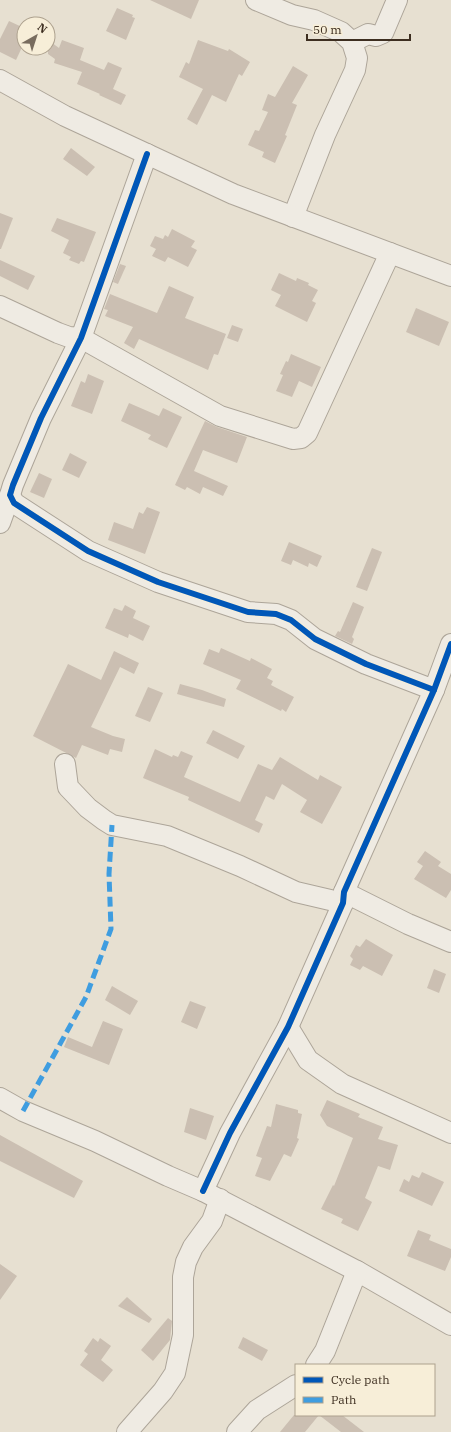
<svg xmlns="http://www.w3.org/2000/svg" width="451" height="1432" font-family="'IBM Plex Serif',serif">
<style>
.building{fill:#cbbfb2}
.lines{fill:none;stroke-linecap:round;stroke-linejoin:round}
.minor-casing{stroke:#ada599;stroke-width:22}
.minor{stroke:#efebe3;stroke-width:20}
.quiet{stroke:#3f9de0;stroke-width:5;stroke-dasharray:10 5;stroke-linecap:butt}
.cycleway-casing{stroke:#f7eed8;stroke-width:8}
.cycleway{stroke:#0057b8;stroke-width:6}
</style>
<rect width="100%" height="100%" fill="#e7e0d1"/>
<g class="building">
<polygon points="150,0 199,0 191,19"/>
<polygon points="117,8 133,15 132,17 135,18 126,40 106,31"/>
<polygon points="9,21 24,28 24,43 16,60 0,52 0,39"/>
<polygon points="48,40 59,48 62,40 84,48 80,60 104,70 108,62 122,68 113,89 126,95 121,105 99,95 100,94 77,84 82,72 54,63 55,59 48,54"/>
<polygon points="198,40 228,51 229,49 250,62 242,76 239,74 226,102 212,95 197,125 187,119 203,89 179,77 186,62 189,64"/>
<polygon points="293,66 308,75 292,103 297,105 285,135 287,136 275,163 262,157 264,152 248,145 255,130 259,131 268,112 262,110 268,94 275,97"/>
<polygon points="71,148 95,167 87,176 63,159"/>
<polygon points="0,213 13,218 1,249 0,249"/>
<polygon points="57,218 96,232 84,262 81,261 79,264 69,260 71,257 63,253 69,240 51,231"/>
<polygon points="172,229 195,241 191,247 197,250 188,267 168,257 165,262 152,256 156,249 150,246 155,236 163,239 165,235 168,237"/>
<polygon points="0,260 35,276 28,290 0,276"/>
<polygon points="120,264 126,266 118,284 113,282"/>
<polygon points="279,273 296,281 297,278 309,283 308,285 318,290 312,301 316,303 307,322 275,306 281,295 271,290"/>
<polygon points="169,286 194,297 185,318 226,334 218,355 214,354 208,370 139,339 134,349 124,343 133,327 105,316 108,310 104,309 110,294 157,313"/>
<polygon points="416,308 449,322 439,346 406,332"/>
<polygon points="232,325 243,329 238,342 227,338"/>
<polygon points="291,354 321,367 312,387 299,381 292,397 276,391 283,375 280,374 286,361 288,362"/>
<polygon points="88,374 104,381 92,414 71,406 81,381 85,383"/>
<polygon points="129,403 159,416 163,408 182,417 167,448 148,439 151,435 121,421"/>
<polygon points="205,421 217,427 247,437 237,463 203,450 194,471 228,486 223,496 203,487 200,494 187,487 185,490 175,485"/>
<polygon points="70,453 87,462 79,478 62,470"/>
<polygon points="39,473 52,479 44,498 30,492"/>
<polygon points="147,507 160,512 145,554 108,540 114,522 133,529 139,512 143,514"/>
<polygon points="289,542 322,556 317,567 309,563 308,567 293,560 291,565 281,561"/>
<polygon points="372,548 382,552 367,591 356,587"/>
<polygon points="353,602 364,607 352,637 354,639 352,644 335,636 338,631 340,632"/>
<polygon points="125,605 136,611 133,618 150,626 143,641 129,634 128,638 105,628 114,608 122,611"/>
<polygon points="221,648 250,661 251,658 272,669 267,678 273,681 271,685 294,697 286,712 282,709 281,711 236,689 241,680 203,664 209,649 219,653"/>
<polygon points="114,651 139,663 134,674 120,667 91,727 113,736 125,739 122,752 110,749 108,755 82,745 76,758 33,736 68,664 101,680"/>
<polygon points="180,684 202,690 226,699 224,707 177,694"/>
<polygon points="148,687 163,693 150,722 135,716"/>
<polygon points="213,730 245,746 238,759 206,743"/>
<polygon points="155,749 172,757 173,755 178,757 181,751 193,756 184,777 240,802 258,764 272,770 280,757 318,780 320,775 342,787 322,824 300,812 307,800 282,784 274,800 266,796 255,820 263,824 259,833 188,800 189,797 143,778"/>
<polygon points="425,851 441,862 438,866 451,874 451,890 446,898 414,879 423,866 417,862"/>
<polygon points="366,939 393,955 382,976 363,966 360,970 350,965 353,959 350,956 356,945 360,947"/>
<polygon points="434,969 446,974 439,993 427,988"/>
<polygon points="112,986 138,1001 130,1015 105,1000"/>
<polygon points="190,1001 206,1007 197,1029 181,1022"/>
<polygon points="103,1021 123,1029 109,1065 64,1047 68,1037 92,1047"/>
<polygon points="327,1100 360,1114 358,1117 383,1127 378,1139 398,1145 390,1170 378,1166 365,1198 372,1202 358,1231 341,1223 343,1219 321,1209 333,1185 334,1186 353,1138 327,1126 320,1115"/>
<polygon points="276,1104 298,1110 298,1113 302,1114 297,1138 299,1139 291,1157 284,1154 270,1181 255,1176 262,1158 256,1156 267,1126 271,1127"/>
<polygon points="190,1108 214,1116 206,1140 184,1132"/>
<polygon points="0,1135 83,1181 74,1198 0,1161"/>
<polygon points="422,1172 444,1182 432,1206 399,1191 404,1179 409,1182 412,1175 419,1178"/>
<polygon points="418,1230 431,1235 429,1240 451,1249 451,1257 445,1271 407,1256"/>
<polygon points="0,1264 17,1276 0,1300"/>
<polygon points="127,1297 152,1319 149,1323 118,1306"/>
<polygon points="168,1318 172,1321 170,1340 153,1361 141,1350"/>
<polygon points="243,1337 268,1350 262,1361 238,1348"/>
<polygon points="93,1338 98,1342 100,1338 111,1346 101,1360 113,1370 103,1382 80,1365 88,1354 84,1351"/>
<polygon points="294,1415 319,1415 305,1432 280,1432"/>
<polygon points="319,1415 342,1415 364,1432 341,1432"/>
</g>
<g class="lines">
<g class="minor-casing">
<g id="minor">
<polyline points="256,0 292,15 314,20 341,32 352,42 357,58 355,70 325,135 293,217"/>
<polyline points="352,42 368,34 376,36 383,33 397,0"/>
<polyline points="0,80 65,116 233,194 451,276"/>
<polyline points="147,154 81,338 41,418 13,485 10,495 14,503 88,551 158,582 248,612 276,614 291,620 315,639 366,664 434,690"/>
<polyline points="0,306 58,333 69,337 81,338 220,416 293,439 301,438 307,433 390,253"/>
<polyline points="0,523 10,495"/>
<polyline points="65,764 68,787 88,808 104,820 112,825 167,836 240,866 296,892 343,903"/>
<polyline points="344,892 408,924 451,942"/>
<polyline points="288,1027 308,1060 342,1084 451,1133"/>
<polyline points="0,1098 23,1111 95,1141 168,1176 203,1191 357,1271 451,1325"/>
<polyline points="203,1191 230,1133 288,1027 343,903 344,892 434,690 451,644"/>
<polyline points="316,1365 325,1351 357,1271"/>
<polyline points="127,1432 163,1391 175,1373 183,1335 183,1277 186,1262 193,1247 212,1221 220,1199"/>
<polyline points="237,1432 257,1410 296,1385"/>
</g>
</g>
<use href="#minor" class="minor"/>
<polyline class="quiet" points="23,1111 86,997 111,929 109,874 112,825"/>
<g class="cycleway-casing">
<g id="cycleway">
<polyline points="147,154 81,338 41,418 13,485 10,495 14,503 88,551 158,582 248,612 276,614 291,620 315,639 366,664 434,690"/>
<polyline points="203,1191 230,1133 288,1027 343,903 344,892 434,690 451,644"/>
</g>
</g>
<use href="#cycleway" class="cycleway"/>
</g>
<rect x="295" y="1364" width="140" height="52" fill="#f7eed8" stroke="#ada18e"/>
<rect x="303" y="1377" width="20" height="6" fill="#0057b8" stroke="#ada18e"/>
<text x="331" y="1384" font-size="12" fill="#3d2e20">Cycle path</text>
<rect x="303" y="1397" width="20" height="6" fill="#3f9de0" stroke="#ada18e"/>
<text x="331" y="1404" font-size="12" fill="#3d2e20">Path</text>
<g transform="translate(36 36) rotate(39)"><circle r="19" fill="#f7eed8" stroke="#ada18e"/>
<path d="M0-3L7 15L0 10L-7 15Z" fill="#786c5e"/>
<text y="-6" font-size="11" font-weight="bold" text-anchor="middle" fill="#3d2e20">N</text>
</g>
<path d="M307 34v6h103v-6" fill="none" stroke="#3d2e20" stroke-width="2"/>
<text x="313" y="34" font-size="12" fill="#3d2e20" stroke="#f7eed8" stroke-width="3" paint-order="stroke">50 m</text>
</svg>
